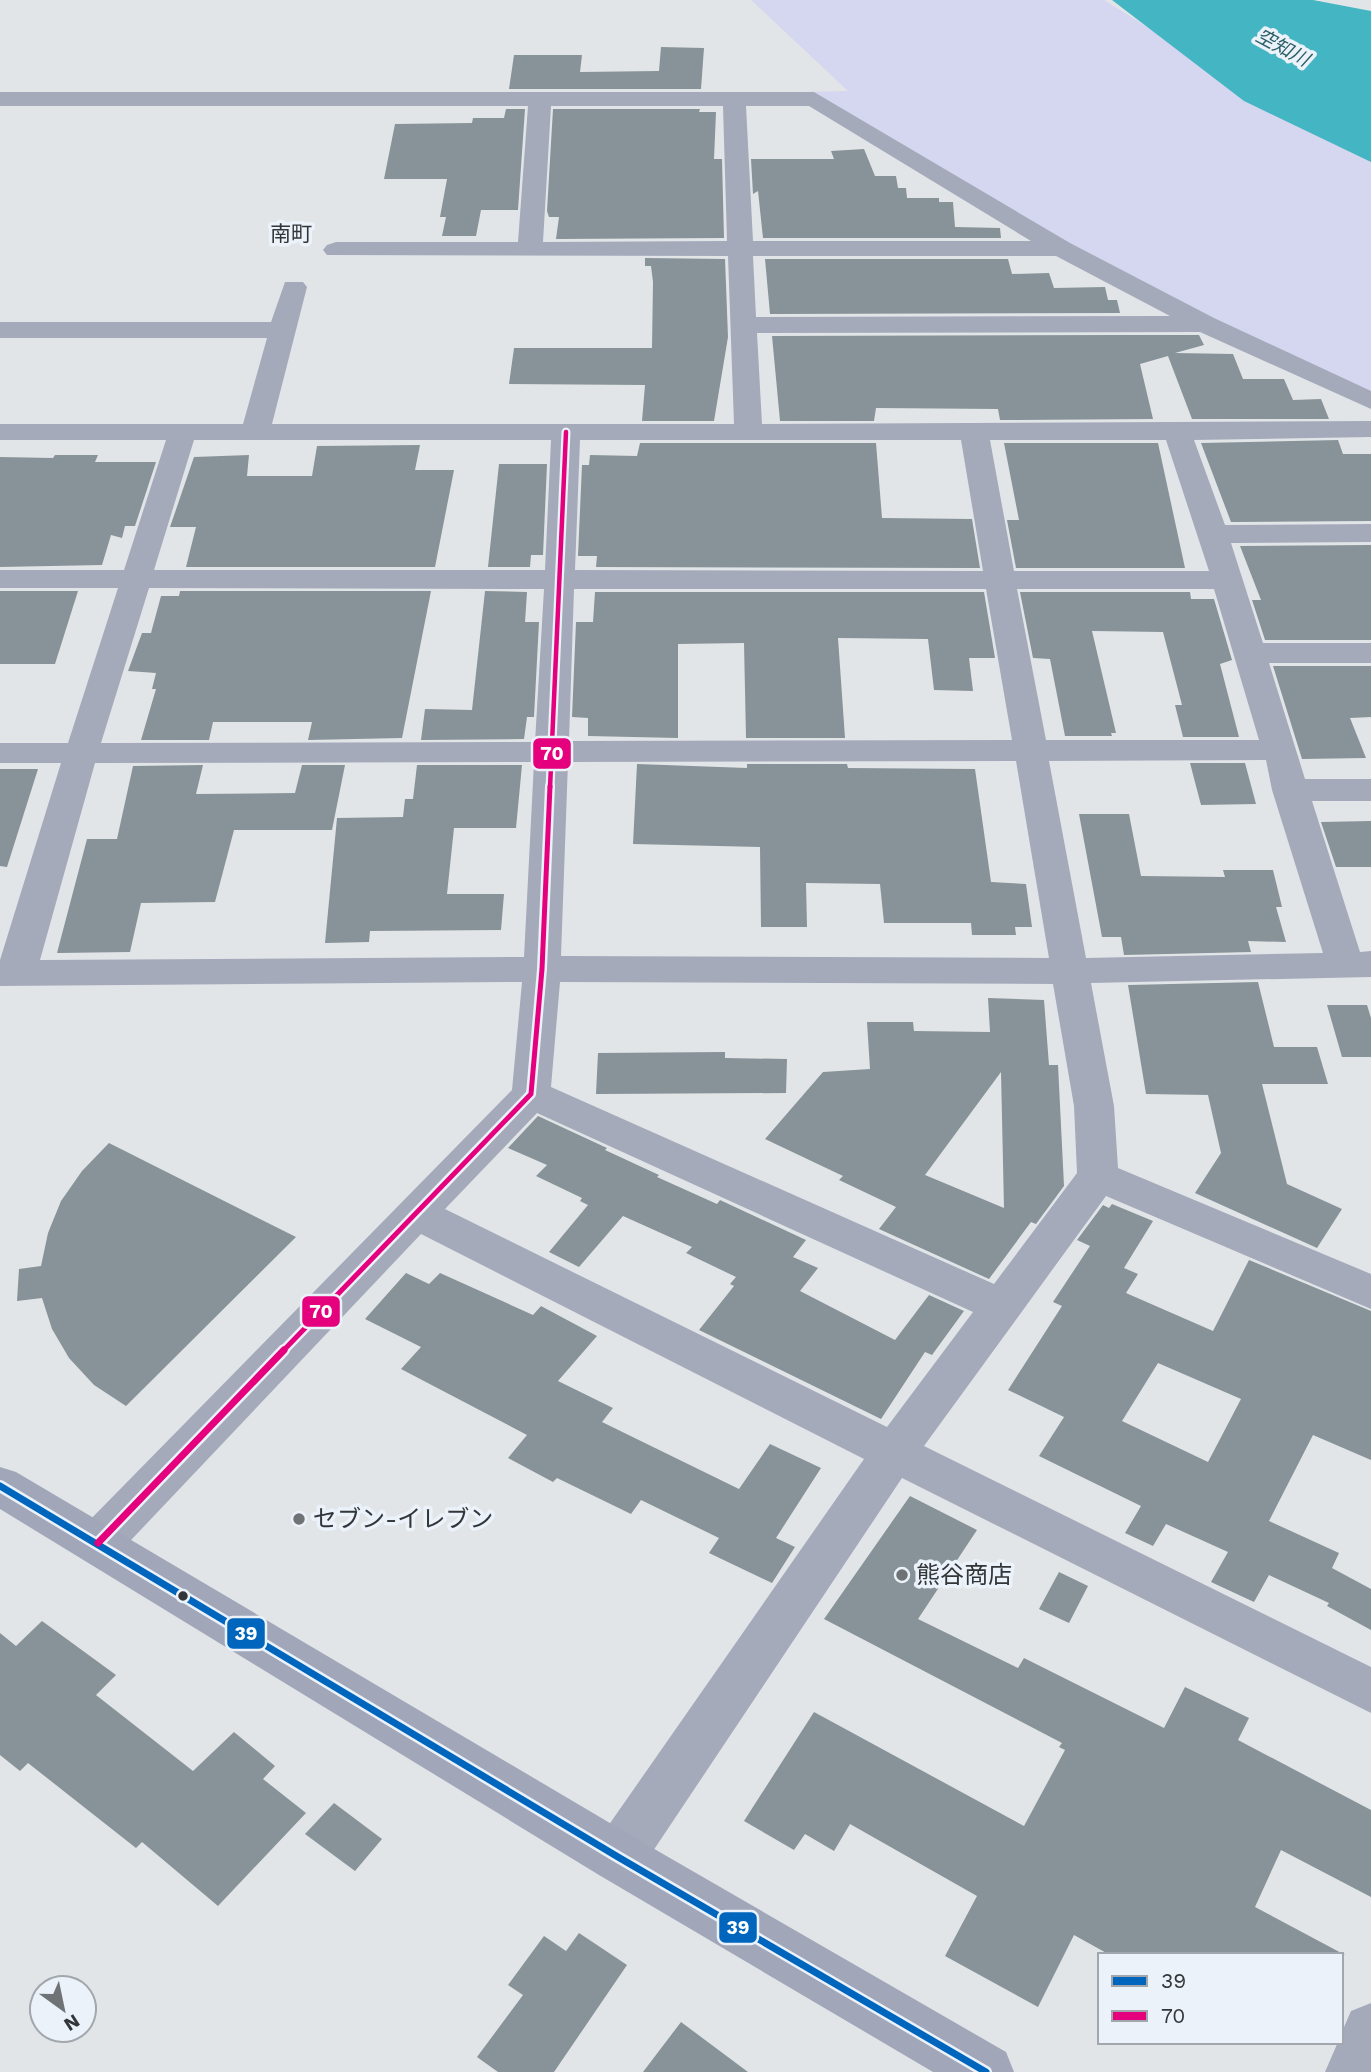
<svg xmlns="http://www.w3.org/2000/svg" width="1371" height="2072" font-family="'Work Sans','Noto Sans JP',sans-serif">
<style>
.green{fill:#d5d6ef}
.water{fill:#44b5c2}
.building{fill:#879398;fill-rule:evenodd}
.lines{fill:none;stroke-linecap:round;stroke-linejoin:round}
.minor{fill:#a4aaba;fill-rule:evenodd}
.highway{fill:#a1a7b8;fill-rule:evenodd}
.bus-1-casing{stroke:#ebf2fa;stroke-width:12}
.bus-2-far2-casing{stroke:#ebf2fa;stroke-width:9}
.bus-2-far1-casing{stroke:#ebf2fa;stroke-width:10}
.bus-2-casing{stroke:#ebf2fa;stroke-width:12}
.bus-1{stroke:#0065bd;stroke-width:7}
.bus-2-far2{stroke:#e5007d;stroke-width:4.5}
.bus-2-far1{stroke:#e5007d;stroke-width:5}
.bus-2{stroke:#e5007d;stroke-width:7}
.poi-dot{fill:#707376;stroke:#ebf2fa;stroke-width:2.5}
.bus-dot{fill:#333639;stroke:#ebf2fa;stroke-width:2.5}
.labels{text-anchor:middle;stroke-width:7;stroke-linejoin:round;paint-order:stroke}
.far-water-label{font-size:19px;font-style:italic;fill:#295d64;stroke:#ebf2fa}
.far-quarter-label{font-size:21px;fill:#333639;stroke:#ebf2fa}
.near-poi-label{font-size:24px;fill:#333639;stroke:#ebf2fa;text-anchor:start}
.line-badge{stroke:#ebf2fa;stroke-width:2.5}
.badge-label{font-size:19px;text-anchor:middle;font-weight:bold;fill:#fff}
</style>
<rect width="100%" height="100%" fill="#e2e5e8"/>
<polygon class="green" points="751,0 1104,0 1208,65 1371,148 1371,401 1061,248 803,92 848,91"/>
<polygon class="water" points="1112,0 1313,0 1371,11 1371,162 1244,101"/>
<g class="building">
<polygon points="661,47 704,48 701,89 509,89 514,55 582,55 580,72 659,71"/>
<polygon points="506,109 525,109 518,210 481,210 476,236 442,236 446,217 440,217 447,179 384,179 395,124 472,123 473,118 504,118"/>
<polygon points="553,109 700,109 699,112 716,112 714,159 722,159 724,238 556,239 559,217 549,217 547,211"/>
<polygon points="864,149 875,176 896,176 898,188 906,188 907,198 939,198 939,202 953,202 955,227 1000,228 1001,238 763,238 758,191 753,194 751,159 834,159 831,151"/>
<polygon points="645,258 725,259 728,337 714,421 642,421 645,385 509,384 514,348 652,348 653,282 651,266 645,266"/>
<polygon points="765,259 1008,259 1012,274 1049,273 1054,288 1105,287 1108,300 1117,300 1120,313 770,314"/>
<polygon points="1125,335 1199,335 1204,345 1175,353 1233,354 1243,379 1284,379 1293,400 1321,399 1329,419 1192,419 1168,356 1140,364 1153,419 1000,420 998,409 876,408 874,421 780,421 772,336"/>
<polygon points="1338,440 1343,454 1371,454 1371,521 1231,522 1201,443"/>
<polygon points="640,443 876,443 882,518 972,519 980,568 596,567 597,556 578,556 582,465 589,465 590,455 637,456"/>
<polygon points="1004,443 1158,443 1185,568 1016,568 1007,520 1019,520"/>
<polygon points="420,445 415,470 454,470 435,567 186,567 196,527 170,527 194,457 249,455 247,476 312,476 317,446"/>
<polygon points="55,455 98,455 95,462 156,462 135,526 125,526 122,538 111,535 102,565 0,567 0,457 53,458"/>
<polygon points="499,464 547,464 543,555 531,555 530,567 488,567"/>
<polygon points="1371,545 1371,640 1265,640 1252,600 1261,600 1240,546"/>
<polygon points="0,591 78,591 55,664 0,664"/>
<polygon points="180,591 431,591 402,738 308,740 312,722 213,722 209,740 141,740 156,689 152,689 156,673 128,671 142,633 151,633 161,596 179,596"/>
<polygon points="485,591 527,592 525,622 539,622 534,717 527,717 524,739 421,740 425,709 472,710"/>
<polygon points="595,592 984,592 995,658 969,658 973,691 934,690 928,639 838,638 845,738 746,738 744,643 678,644 678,738 588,736 588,718 572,717 576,622 593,622"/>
<polygon points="1020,592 1190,592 1191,599 1214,599 1232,660 1220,664 1239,737 1183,737 1175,705 1182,705 1163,632 1092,631 1116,733 1111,733 1112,736 1065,736 1050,659 1033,658"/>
<polygon points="1273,666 1371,666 1371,717 1350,718 1366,758 1302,759"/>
<polygon points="1190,763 1245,763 1256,804 1201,805"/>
<polygon points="637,764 747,768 747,764 847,764 848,768 975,769 991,882 1026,884 1032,927 1015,927 1016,935 972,935 971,923 884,923 880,884 806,883 807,927 761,927 760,847 633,844"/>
<polygon points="203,765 196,794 295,793 302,765 345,765 332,830 234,830 215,902 141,903 130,952 57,953 87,839 117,839 133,766"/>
<polygon points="417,765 522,765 516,828 454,828 447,894 504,894 501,930 370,931 369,942 325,943 337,818 403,817 405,799 413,799"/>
<polygon points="0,769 38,769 7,867 0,866"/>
<polygon points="1079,814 1129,814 1141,876 1225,877 1223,870 1273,870 1282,907 1276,907 1286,942 1248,941 1251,952 1124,955 1121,937 1102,937"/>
<polygon points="1371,821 1371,867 1336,867 1321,822"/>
<polygon points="1258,982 1274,1047 1317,1047 1328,1084 1262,1084 1287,1184 1342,1209 1317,1248 1195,1193 1221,1153 1208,1095 1146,1094 1128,985"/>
<path d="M 988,998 L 1044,1000 L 1049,1065 L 1058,1065 L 1064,1186 L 1036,1224 L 1031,1222 L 989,1279 L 879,1229 L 896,1207 L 839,1180 L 843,1176 L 765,1139 L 823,1072 L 870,1069 L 867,1022 L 913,1022 L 914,1031 L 990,1032 ZM 1001,1072 L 1004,1208 L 925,1175 Z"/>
<polygon points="1327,1005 1367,1005 1371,1018 1371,1057 1342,1057"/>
<polygon points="725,1052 725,1058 787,1059 786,1093 596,1094 598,1053"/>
<polygon points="538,1116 607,1148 605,1150 659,1175 657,1177 717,1204 720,1200 806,1240 793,1257 818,1268 800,1291 895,1340 929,1295 964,1311 932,1355 925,1352 881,1419 699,1330 734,1286 730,1284 736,1277 686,1253 692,1247 623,1216 579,1267 549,1252 588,1205 580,1201 582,1198 536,1176 547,1165 508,1148"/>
<polygon points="109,1143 296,1237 126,1406 94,1385 69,1358 52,1329 42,1298 17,1301 19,1269 41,1266 48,1233 61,1201 82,1171"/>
<path d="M 1112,1204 L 1153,1221 L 1124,1268 L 1138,1274 L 1126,1293 L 1213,1331 L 1249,1260 L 1371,1311 L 1371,1460 L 1313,1435 L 1269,1521 L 1339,1553 L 1332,1568 L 1371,1589 L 1371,1630 L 1327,1606 L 1329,1603 L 1269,1575 L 1254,1602 L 1211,1582 L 1228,1552 L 1166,1524 L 1153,1546 L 1125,1533 L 1141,1506 L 1039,1456 L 1064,1417 L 1008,1390 L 1062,1306 L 1053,1302 L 1090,1246 L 1077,1240 L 1103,1205 L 1109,1208 ZM 1158,1363 L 1241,1399 L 1208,1462 L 1122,1421 Z"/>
<polygon points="406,1273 429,1284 440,1273 533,1315 541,1306 597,1336 558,1381 613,1408 602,1422 739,1489 770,1444 821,1468 776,1538 795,1547 772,1583 709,1553 719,1538 641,1500 631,1514 557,1478 553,1482 508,1458 527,1435 401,1369 421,1347 365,1319"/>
<polygon points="910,1496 977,1530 918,1619 1018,1668 1024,1658 1164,1728 1185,1687 1249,1718 1238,1740 1371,1810 1371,1897 1281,1850 1255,1907 1345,1955 1110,1955 1074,1935 1038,2007 945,1956 977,1896 850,1824 834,1851 805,1834 794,1850 744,1821 814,1712 1024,1826 1065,1750 1059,1747 1062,1743 824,1619"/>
<polygon points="1059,1572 1088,1586 1069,1623 1039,1609"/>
<polygon points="42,1621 116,1675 96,1695 193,1771 234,1732 275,1766 263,1779 306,1813 218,1906 142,1842 136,1848 28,1763 20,1771 0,1755 0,1633 16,1646"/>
<polygon points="334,1803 382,1839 355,1871 305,1834"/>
<polygon points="579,1933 627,1965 554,2072 498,2072 477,2057 523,1995 508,1985 544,1936 566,1951"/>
<polygon points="681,2022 748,2072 643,2072"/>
</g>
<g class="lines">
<g class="minor">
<path d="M 0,92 L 814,92 L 1070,243 L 1214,318 L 1371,391 L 1371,409 L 1200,332 L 757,333 L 762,424 L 1371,421 L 1371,437 L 1194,440 L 1225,525 L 1371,524 L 1371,542 L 1231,543 L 1263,643 L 1371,643 L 1371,663 L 1269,663 L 1305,779 L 1371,779 L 1371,801 L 1312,801 L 1360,952 L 1371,951 L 1371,977 L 1091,983 L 1114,1106 L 1118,1168 L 1371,1274 L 1371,1309 L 1106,1196 L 924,1446 L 1371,1667 L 1371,1713 L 902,1478 L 637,1875 L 618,1882 L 599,1875 L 592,1857 L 599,1839 L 864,1459 L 421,1234 L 115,1557 L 98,1563 L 81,1557 L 74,1543 L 81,1529 L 512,1090 L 522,982 L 0,986 L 0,960 L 61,763 L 0,763 L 0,743 L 68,743 L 118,588 L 0,588 L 0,570 L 124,570 L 166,440 L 0,440 L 0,424 L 243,424 L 267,338 L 0,338 L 0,322 L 271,322 L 285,282 L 303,282 L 307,287 L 272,424 L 734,424 L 728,256 L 327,255 L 323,250 L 327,245 L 336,242 L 518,242 L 528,106 L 0,106 ZM 551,106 L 723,106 L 727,241 L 543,242 ZM 746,106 L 809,106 L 1031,241 L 753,241 ZM 753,256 L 1056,256 L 1170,316 L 756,317 ZM 194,440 L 551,440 L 545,570 L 154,570 ZM 580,440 L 961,440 L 983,571 L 575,570 ZM 990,440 L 1166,440 L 1209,571 L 1014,571 ZM 149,588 L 544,589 L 535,742 L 101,743 ZM 574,589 L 986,589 L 1012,740 L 569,741 ZM 1017,589 L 1214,589 L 1259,740 L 1046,740 ZM 1266,760 L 1272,790 L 1323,953 L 1086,958 L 1049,761 ZM 1016,761 L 1049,958 L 561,956 L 568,762 ZM 534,762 L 524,957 L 40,960 L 95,763 ZM 560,982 L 1053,984 L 1074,1106 L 1077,1173 L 994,1284 L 551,1087 ZM 537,1113 L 973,1312 L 887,1427 L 445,1209 Z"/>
<polygon points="1371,2003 1371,2072 1325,2072 1338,2042 1341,2042 1341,2034 1351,2011"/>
</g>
<polygon class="highway" points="0,1467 16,1472 637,1839 1006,2052 1014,2072 933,2072 599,1875 0,1509"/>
<g class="bus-1-casing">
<polyline id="bus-1" points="0,1486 618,1857 986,2072"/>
</g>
<g class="bus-2-far2-casing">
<polyline id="bus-2-far2" points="550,788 566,432"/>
</g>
<g class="bus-2-far1-casing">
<polyline id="bus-2-far1" points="282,1352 531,1094 542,969 550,786"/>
</g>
<g class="bus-2-casing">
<polyline id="bus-2" points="98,1543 284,1350"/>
</g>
<use href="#bus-1" class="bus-1"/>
<use href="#bus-2-far2" class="bus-2-far2"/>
<use href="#bus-2-far1" class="bus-2-far1"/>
<use href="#bus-2" class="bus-2"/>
</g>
<g class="poi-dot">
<circle cx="299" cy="1519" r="7"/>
<circle cx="902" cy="1575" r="7"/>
</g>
<circle class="bus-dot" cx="183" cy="1596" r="6"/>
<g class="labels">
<g class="far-water-label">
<text transform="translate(1283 47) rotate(28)" y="7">空知川</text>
</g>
<g class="far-quarter-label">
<text x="291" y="241">南町</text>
</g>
<g class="near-poi-label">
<text x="313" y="1527">セブン-イレブン</text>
<text x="916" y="1583">熊谷商店</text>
</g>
</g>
<g class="line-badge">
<rect x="532" y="737" width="40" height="33" rx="7" fill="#e5007d"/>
<rect x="301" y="1295" width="40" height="33" rx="7" fill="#e5007d"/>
<rect x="226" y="1617" width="40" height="33" rx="7" fill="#0065bd"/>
<rect x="718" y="1911" width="40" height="33" rx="7" fill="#0065bd"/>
</g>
<g class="badge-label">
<text x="552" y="760">70</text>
<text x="321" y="1318">70</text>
<text x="246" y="1640">39</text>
<text x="738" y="1934">39</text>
</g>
<rect x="1098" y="1953" width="245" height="91" fill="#ebf2fa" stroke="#a1a7ad" stroke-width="2"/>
<rect x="1112" y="1976" width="35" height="10" fill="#0065bd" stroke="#a1a7ad" stroke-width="2"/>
<text x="1161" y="1988" font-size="21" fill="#333639">39</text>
<rect x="1112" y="2011" width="35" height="10" fill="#e5007d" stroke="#a1a7ad" stroke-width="2"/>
<text x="1161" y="2023" font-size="21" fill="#333639">70</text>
<g transform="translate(63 2009) rotate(147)"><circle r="33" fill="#ebf2fa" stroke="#a1a7ad" stroke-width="2"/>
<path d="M0-5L12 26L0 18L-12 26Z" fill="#707376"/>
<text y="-10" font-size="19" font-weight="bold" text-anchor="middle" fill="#333639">N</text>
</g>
</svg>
